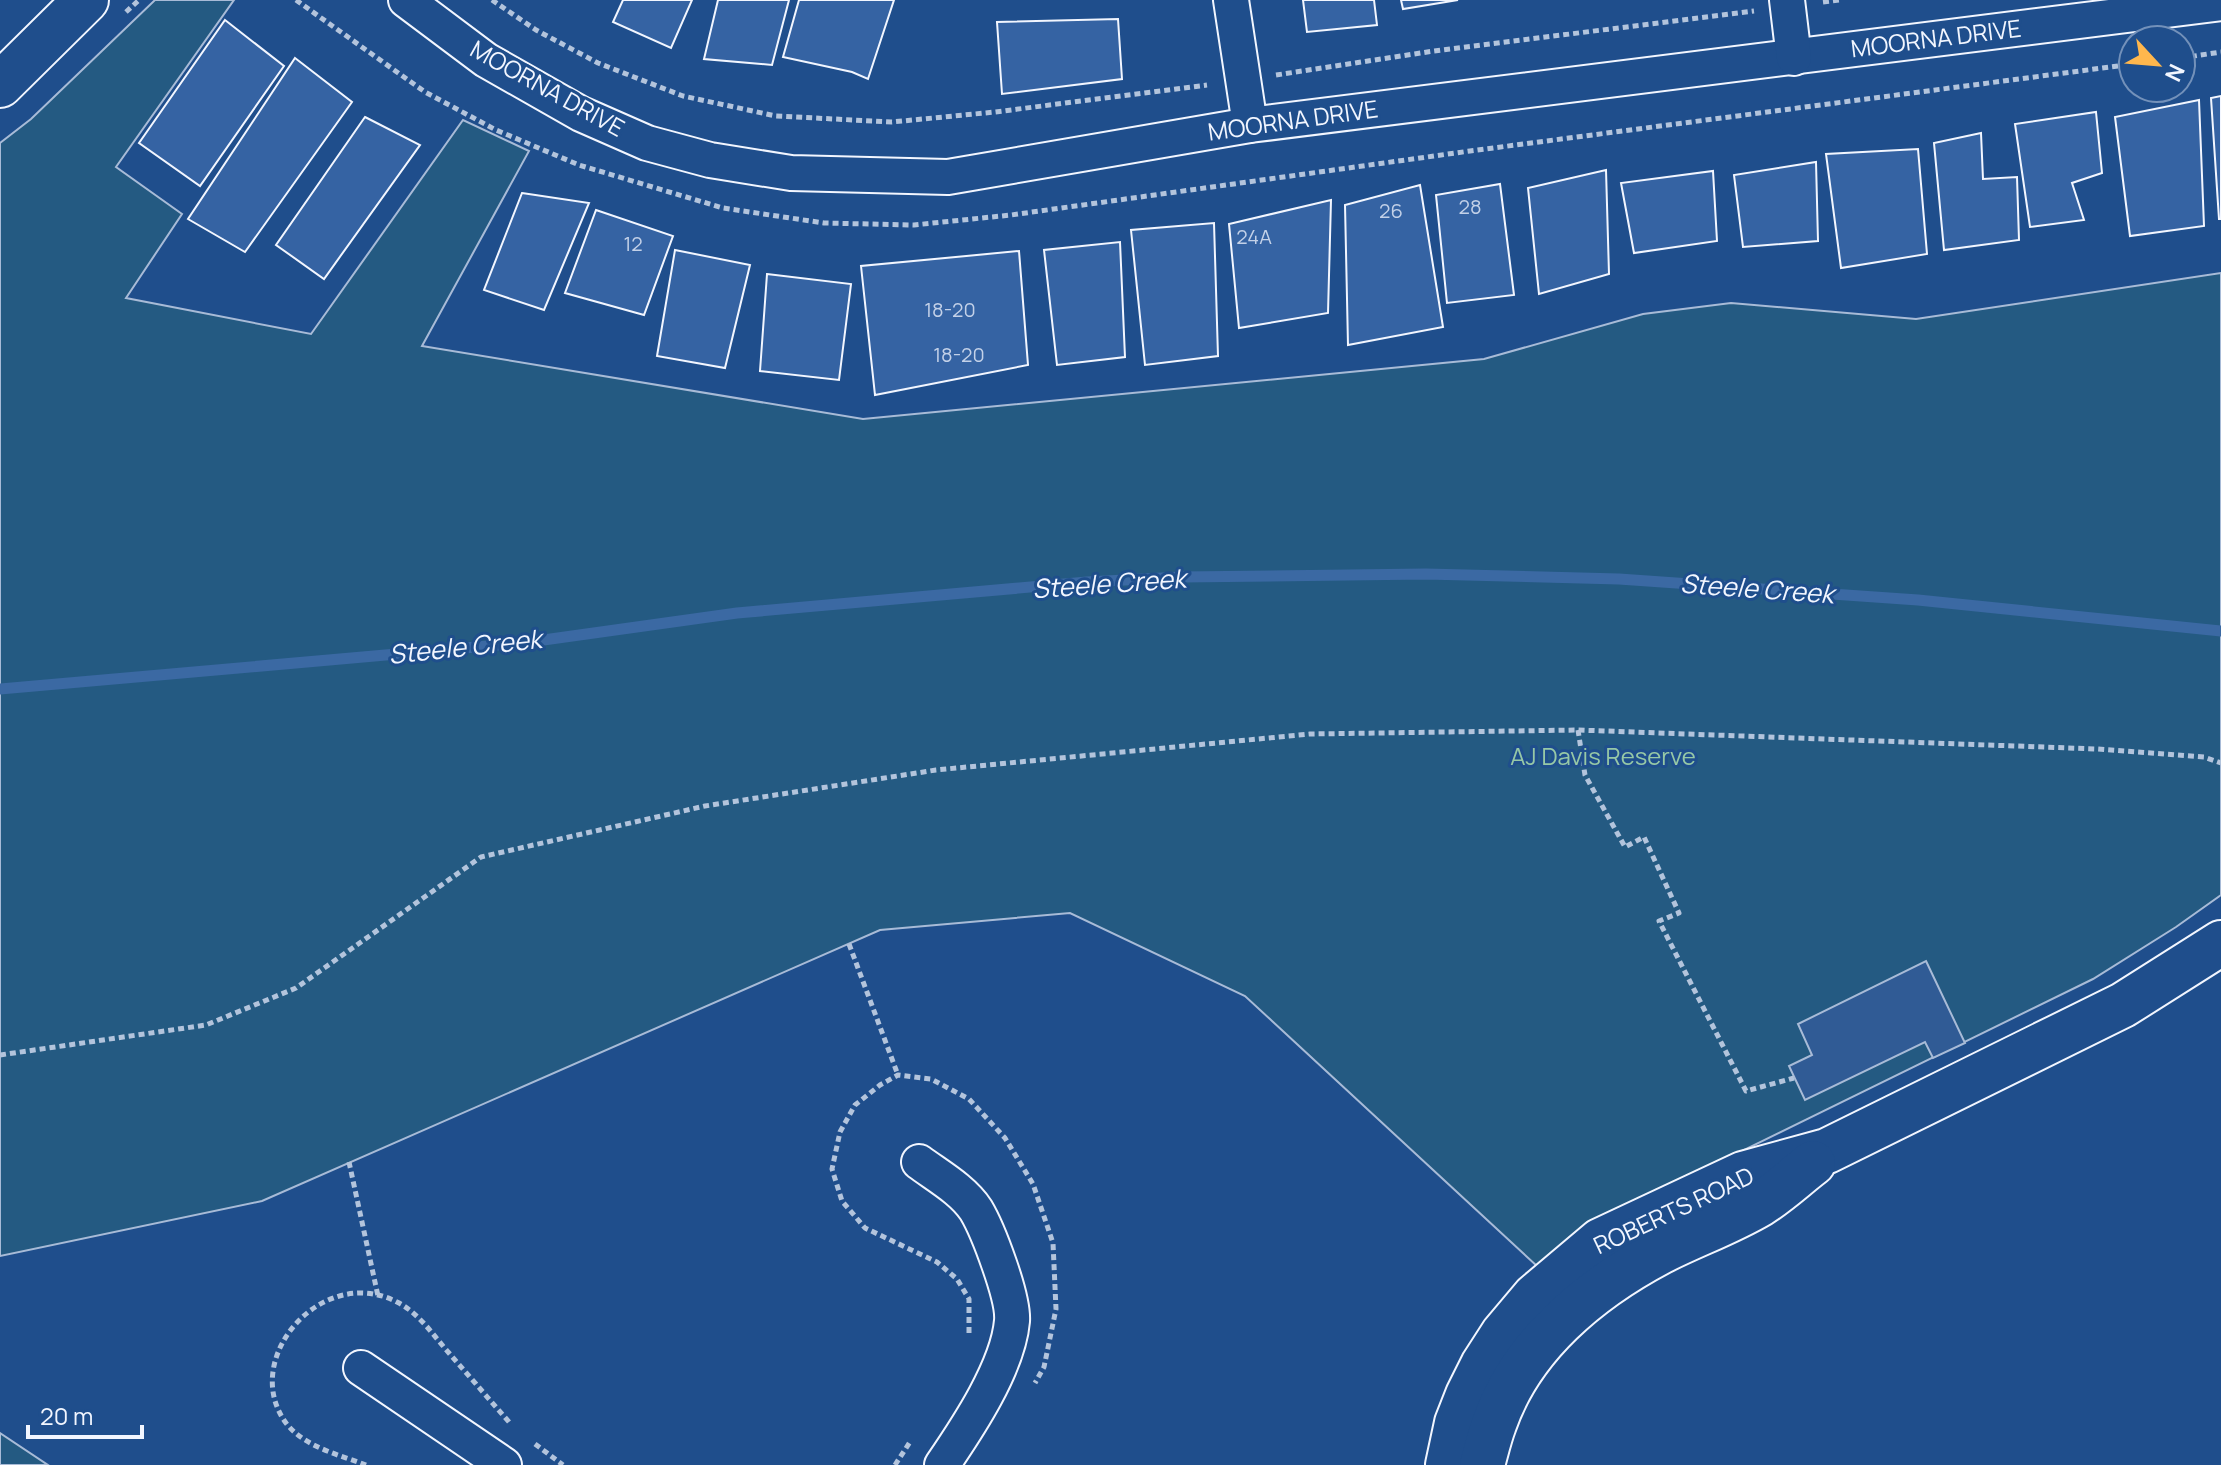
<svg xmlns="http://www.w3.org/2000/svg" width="2221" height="1465" font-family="Manrope,sans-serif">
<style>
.green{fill:#245a82;stroke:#a8bbd7;stroke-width:2}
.parking{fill:#305b95;stroke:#a8bbd7;stroke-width:2}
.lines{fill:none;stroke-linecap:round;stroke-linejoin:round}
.stream{stroke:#3b69a3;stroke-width:11}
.building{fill:#3563a3;stroke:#f2f6ff;stroke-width:2}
.street-casing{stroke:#f2f6ff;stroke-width:38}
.secondary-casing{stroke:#f2f6ff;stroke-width:48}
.path{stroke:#b3c4dc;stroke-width:5;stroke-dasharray:6 4;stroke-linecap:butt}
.street{stroke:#1f4e8c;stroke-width:34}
.secondary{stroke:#1f4e8c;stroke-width:44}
.labels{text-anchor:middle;stroke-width:6;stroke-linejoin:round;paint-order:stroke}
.number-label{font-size:20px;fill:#c3d1e8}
.street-label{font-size:24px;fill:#f2f6ff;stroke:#1f4e8c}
.park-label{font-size:24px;fill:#97c8a6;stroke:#1f4e8c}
.water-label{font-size:26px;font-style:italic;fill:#f2f6ff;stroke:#1f4e8c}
</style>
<rect width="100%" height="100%" fill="#1f4e8c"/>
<g class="green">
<polygon points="155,0 234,0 116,167 182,214 126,298 311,334 463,120 529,151 422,346 863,419 1484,359 1643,314 1731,303 1916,319 2221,273 2221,895 2176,927 2093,979 1601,1220 1538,1267 1245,996 1070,913 880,930 262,1201 0,1256 0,143 31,119"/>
<polygon points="0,1433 48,1465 0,1465"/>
</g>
<polygon class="parking" points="1926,961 1965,1043 1933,1058 1925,1042 1805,1100 1789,1066 1812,1055 1798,1024"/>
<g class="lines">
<polyline class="stream" points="0,689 522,643 737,613 1087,582 1181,577 1426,574 1619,579 1918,600 2221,631"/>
</g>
<g class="building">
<polygon points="623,0 692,0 671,48 613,22"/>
<polygon points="718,0 789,0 772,65 704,59"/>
<polygon points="799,0 894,0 868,79 852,72 783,57"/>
<polygon points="1303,0 1374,0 1377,25 1307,32"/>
<polygon points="1401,0 1458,0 1403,9"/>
<polygon points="1118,19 1122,79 1002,94 997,22"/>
<polygon points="225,20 284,66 200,186 139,143"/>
<polygon points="295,58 352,102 245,252 188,219"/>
<polygon points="2221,96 2221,219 2219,219 2211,98"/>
<polygon points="2199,100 2204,226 2130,236 2115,117"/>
<polygon points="2096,112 2102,173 2072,183 2084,220 2030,227 2015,124"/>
<polygon points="365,117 420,145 324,279 276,245"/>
<polygon points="1981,133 1983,179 2017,177 2019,240 1944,250 1934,143"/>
<polygon points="1918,149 1927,254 1841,268 1826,154"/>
<polygon points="1816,162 1818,241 1743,247 1734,175"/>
<polygon points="1606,170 1609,274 1539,294 1528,188"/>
<polygon points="1713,171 1717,241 1634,253 1621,183"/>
<polygon points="1500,184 1514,295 1447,303 1436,195"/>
<polygon points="1420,185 1443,327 1348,345 1345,205"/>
<polygon points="522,193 589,203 544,310 484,290"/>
<polygon points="1331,200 1328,313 1239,328 1229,224"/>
<polygon points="596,210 673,236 644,315 565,293"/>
<polygon points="1214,223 1218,356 1145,365 1131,230"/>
<polygon points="1120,242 1125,357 1057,365 1044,250"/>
<polygon points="675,250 750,265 725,368 657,356"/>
<polygon points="1019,251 1028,365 875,395 861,266"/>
<polygon points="767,274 851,284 839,380 760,371"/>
</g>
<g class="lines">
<g class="street-casing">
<g id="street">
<polyline points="406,0 486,60 581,114 647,143 710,160 791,173 948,177 1250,125 2221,3"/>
<polyline points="1231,0 1250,125"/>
<polyline points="1787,0 1794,58"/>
<path d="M 919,1162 C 938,1176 963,1190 976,1210 C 988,1230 1014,1298 1012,1321 C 1008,1367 968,1427 942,1465"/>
<polyline points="361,1368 504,1465"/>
</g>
</g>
<g class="secondary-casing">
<g id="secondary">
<polyline points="0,85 86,0"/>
<polyline points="1448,1465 1457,1423 1468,1395 1483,1365 1503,1334 1535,1296 1600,1241 1743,1174 1827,1151 2123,1005 2221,943"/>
<path d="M 1482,1465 C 1486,1451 1489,1437 1494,1424 C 1521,1345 1590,1289 1660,1252 C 1693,1235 1728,1223 1760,1204 C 1778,1193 1796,1176 1813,1163"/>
</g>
</g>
<g class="path">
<polyline points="296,0 425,92 496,130 579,165 723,208 824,223 914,225 1011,215 1470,151 2133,64"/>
<polyline points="492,0 536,30 598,63 683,96 776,116 892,122 995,112 1207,85"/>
<polyline points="1823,2 1840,0"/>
<polyline points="126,12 139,0"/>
<polyline points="2181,58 2221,52"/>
<polyline points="1276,75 1434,51 1754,11"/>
<polyline points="1578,730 1585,775 1625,847 1644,837 1679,913 1659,921 1746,1091 1794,1078"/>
<polyline points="849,944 898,1075"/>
<polyline points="0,1055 206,1025 296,988 481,857 705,806 936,770 1310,734 1578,730 2097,749 2204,757 2221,763"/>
<polyline points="349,1162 378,1296"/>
<polyline points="969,1333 969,1299 957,1279 937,1262 865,1228 842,1201 832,1169 840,1132 855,1105 880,1085 898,1075 931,1079 969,1099 1005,1138 1033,1184 1053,1243 1056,1309 1044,1367 1035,1383"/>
<polyline points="535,1444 563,1465"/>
<path d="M 366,1465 C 340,1455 304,1447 286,1423 C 239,1359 322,1263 397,1302 C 419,1313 433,1335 449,1353 C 469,1376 489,1399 509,1422"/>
<polyline points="895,1465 910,1442"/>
</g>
<use href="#street" class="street"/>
<use href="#secondary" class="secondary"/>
</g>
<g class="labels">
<g class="number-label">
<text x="1470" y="214">28</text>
<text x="1391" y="218">26</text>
<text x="1254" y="244">24A</text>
<text x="633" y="251">12</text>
<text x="950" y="317">18-20</text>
<text x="959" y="362">18-20</text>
</g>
<g class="street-label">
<text transform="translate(1936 39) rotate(-7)" y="8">MOORNA DRIVE</text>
<text transform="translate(547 89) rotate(29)" y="8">MOORNA DRIVE</text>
<text transform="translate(1293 121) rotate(-8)" y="8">MOORNA DRIVE</text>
<text transform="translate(1674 1211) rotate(-25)" y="8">ROBERTS ROAD</text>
</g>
<g class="park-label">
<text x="1603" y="765">AJ Davis Reserve</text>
</g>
<g class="water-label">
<text transform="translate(1109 584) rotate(-4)" y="9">Steele Creek</text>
<text transform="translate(1757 589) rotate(4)" y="9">Steele Creek</text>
<text transform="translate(465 647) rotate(-6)" y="9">Steele Creek</text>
</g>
</g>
<g transform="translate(2157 64) rotate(116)"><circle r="38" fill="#1f4e8c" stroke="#7391ba" stroke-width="2"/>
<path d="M0-6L14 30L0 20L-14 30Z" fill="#ffb74d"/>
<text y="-12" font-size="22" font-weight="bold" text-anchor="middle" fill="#f2f6ff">N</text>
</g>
<path d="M28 1425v12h114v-12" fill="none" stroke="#f2f6ff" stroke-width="4"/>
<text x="40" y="1425" font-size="24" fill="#f2f6ff" stroke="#1f4e8c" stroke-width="6" paint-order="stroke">20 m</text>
</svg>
